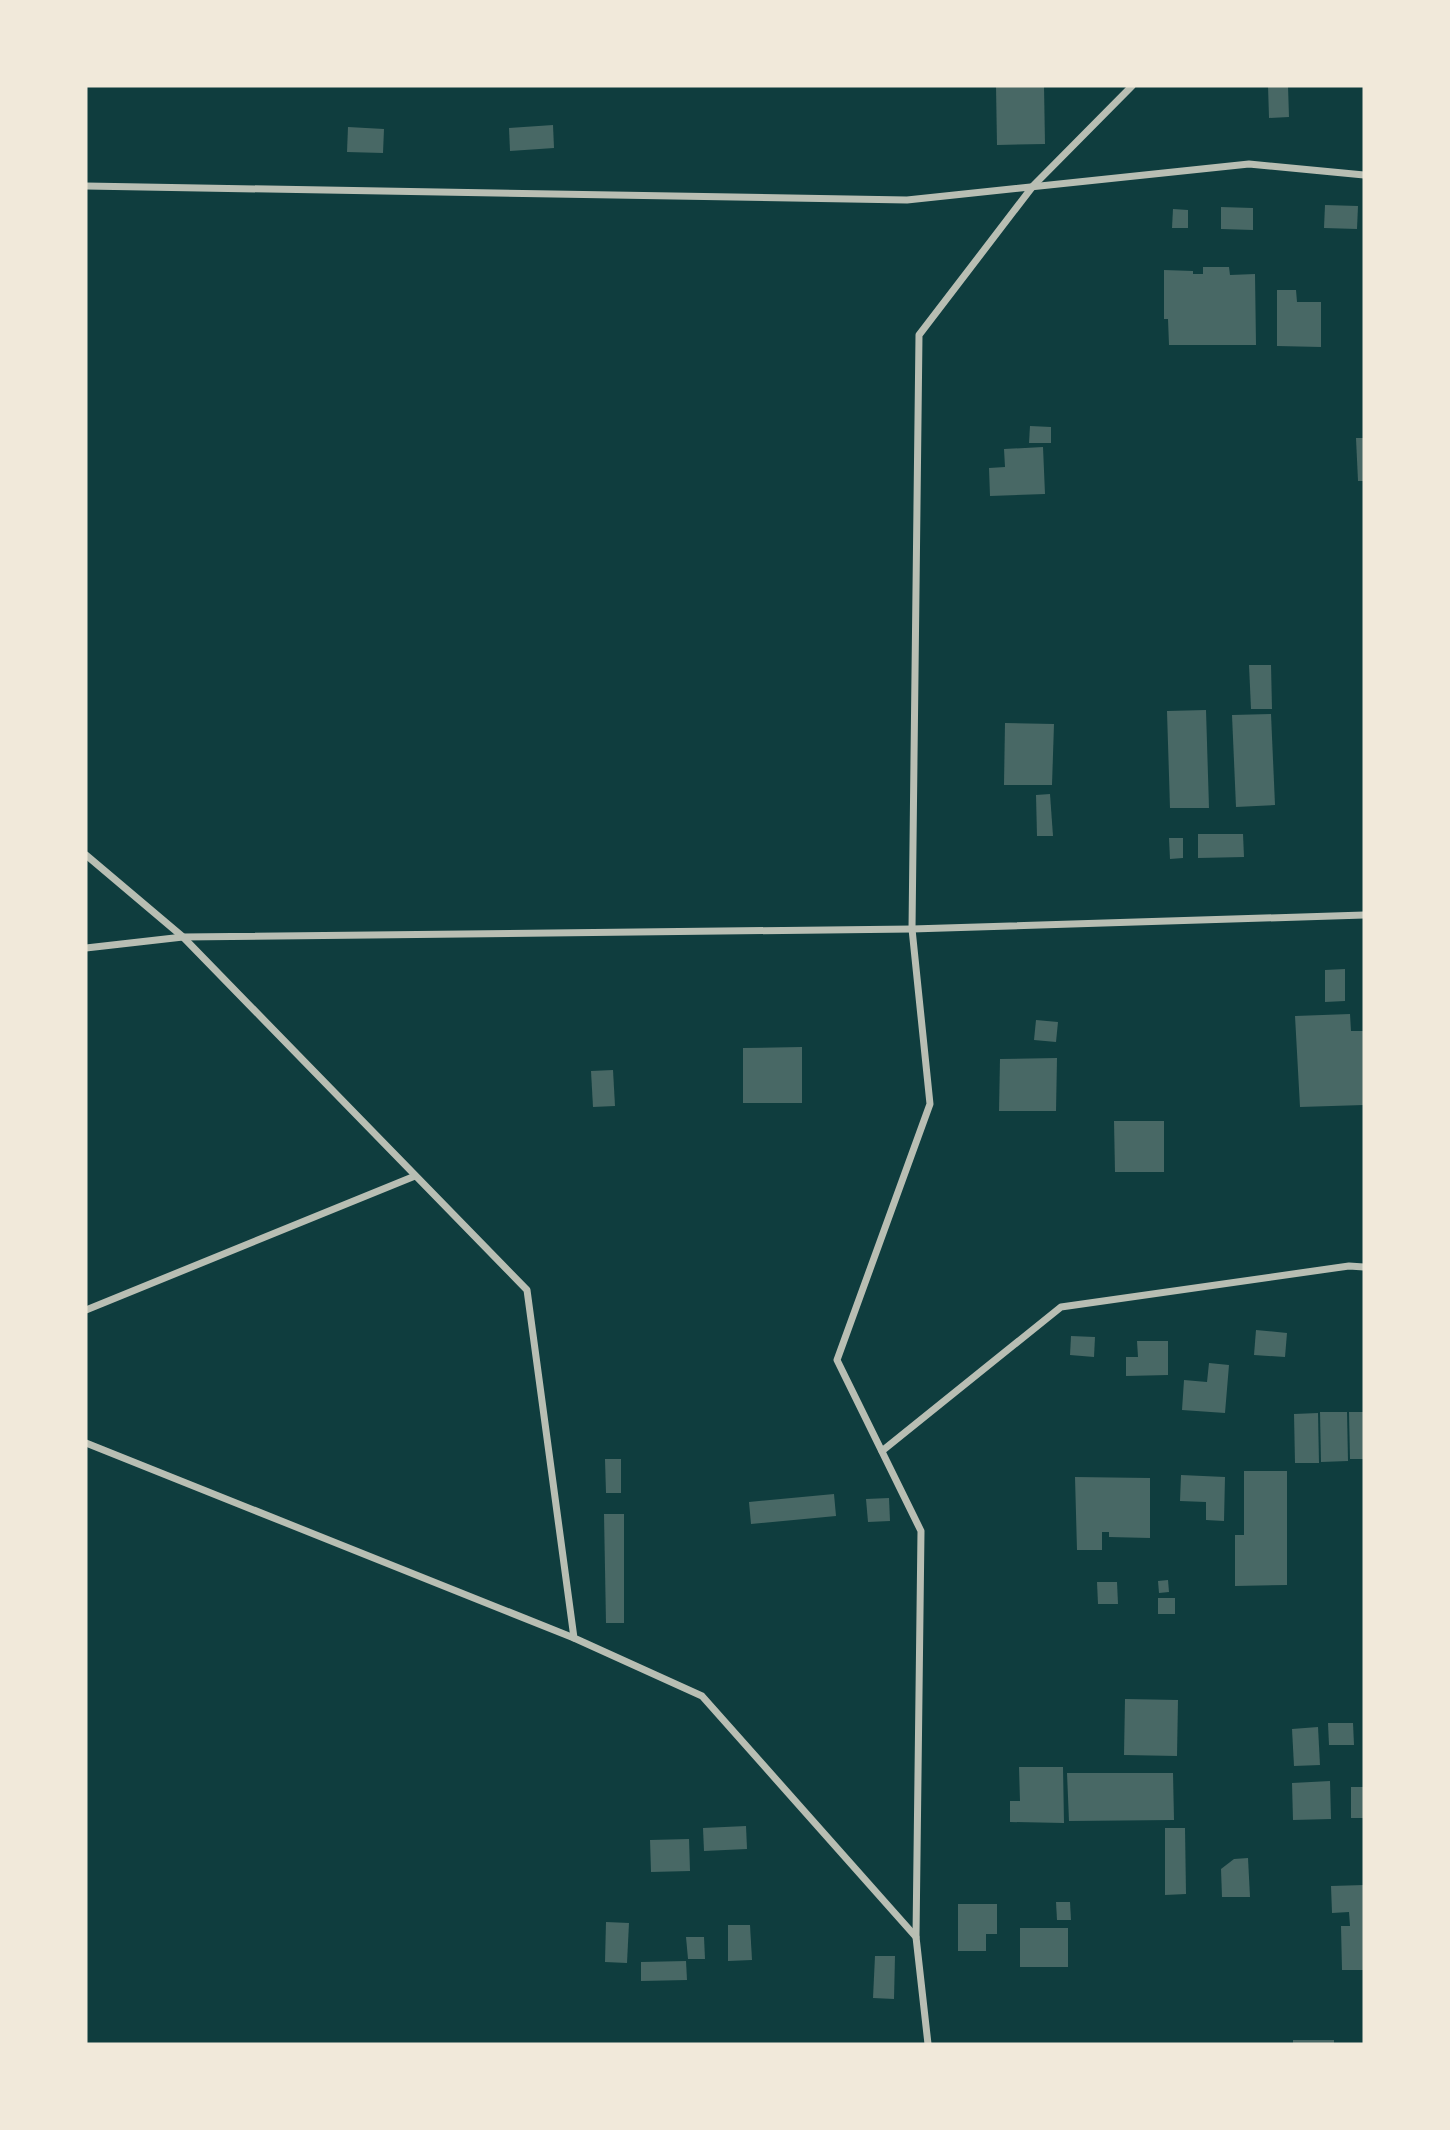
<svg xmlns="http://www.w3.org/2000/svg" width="1450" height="2130" font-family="'Public Sans',sans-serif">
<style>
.building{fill:#486865}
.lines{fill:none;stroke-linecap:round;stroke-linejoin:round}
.minor{stroke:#b8beb3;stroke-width:7}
</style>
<rect width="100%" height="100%" fill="#0f3d3e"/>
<g class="building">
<polygon points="996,86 1044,86 1045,144 997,145"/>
<polygon points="1268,86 1288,86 1289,117 1269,118"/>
<polygon points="553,125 554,148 510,151 509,128"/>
<polygon points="348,127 384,129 383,153 347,152"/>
<polygon points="1325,205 1358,206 1357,229 1324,228"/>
<polygon points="1221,207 1253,208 1253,230 1221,229"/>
<polygon points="1173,209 1188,210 1188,228 1172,228"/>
<polygon points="1203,267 1229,267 1230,275 1255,274 1256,345 1169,345 1168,319 1164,319 1164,270 1193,271 1193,274 1203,274"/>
<polygon points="1277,290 1296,290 1297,302 1321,302 1321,347 1277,346"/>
<polygon points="1030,426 1051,427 1051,443 1029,443"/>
<polygon points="1356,438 1364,438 1364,481 1358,481"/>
<polygon points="1043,447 1045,494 990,496 989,468 1005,467 1004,449"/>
<polygon points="1249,665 1271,665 1272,709 1251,709"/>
<polygon points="1206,710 1209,808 1170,808 1167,711"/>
<polygon points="1271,714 1275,805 1236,807 1232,715"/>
<polygon points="1005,723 1054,724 1052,785 1004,785"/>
<polygon points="1050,794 1053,836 1037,836 1036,795"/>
<polygon points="1198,834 1243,834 1244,857 1198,858"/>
<polygon points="1169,838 1183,838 1183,858 1170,859"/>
<polygon points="1345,969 1345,1001 1325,1002 1325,970"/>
<polygon points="1350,1014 1351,1031 1364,1031 1364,1105 1300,1107 1295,1016"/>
<polygon points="1036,1020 1058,1022 1056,1042 1034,1040"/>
<polygon points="802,1047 802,1103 743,1103 743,1048"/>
<polygon points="1057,1058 1056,1111 999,1111 1000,1059"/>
<polygon points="613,1070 615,1106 593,1107 591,1071"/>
<polygon points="1114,1121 1164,1121 1164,1172 1115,1172"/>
<polygon points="1256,1330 1287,1333 1285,1357 1254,1355"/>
<polygon points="1071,1336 1095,1337 1094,1357 1070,1355"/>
<polygon points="1137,1341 1168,1341 1168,1375 1126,1376 1126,1357 1138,1357"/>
<polygon points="1209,1363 1229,1365 1225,1413 1182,1410 1184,1380 1207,1382"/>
<polygon points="1320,1412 1347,1412 1348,1461 1321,1462"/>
<polygon points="1349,1412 1364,1412 1364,1459 1350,1459"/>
<polygon points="1318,1413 1319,1463 1295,1463 1294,1414"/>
<polygon points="605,1459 621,1459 621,1493 606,1493"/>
<polygon points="1244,1471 1287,1471 1287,1585 1235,1586 1235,1535 1244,1535"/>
<polygon points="1181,1475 1225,1477 1224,1521 1206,1520 1206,1502 1180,1501"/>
<polygon points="1075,1477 1150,1478 1150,1538 1109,1537 1109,1532 1102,1532 1102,1550 1077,1550"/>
<polygon points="834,1494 836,1516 751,1524 749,1502"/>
<polygon points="889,1498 890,1521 868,1522 866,1499"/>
<polygon points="604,1514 624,1514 624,1623 606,1623"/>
<polygon points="1168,1580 1169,1592 1159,1593 1158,1581"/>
<polygon points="1097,1582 1117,1582 1118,1604 1098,1604"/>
<rect x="1158" y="1598" width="17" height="16"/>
<polygon points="1125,1699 1178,1700 1177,1756 1124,1755"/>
<polygon points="1328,1723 1353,1723 1354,1745 1329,1745"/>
<polygon points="1318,1727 1320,1765 1294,1766 1292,1729"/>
<polygon points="1019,1767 1063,1767 1064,1823 1010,1822 1010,1801 1020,1801"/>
<polygon points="1067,1773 1173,1773 1174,1820 1069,1821"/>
<polygon points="1330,1781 1331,1819 1293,1820 1292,1783"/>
<rect x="1351" y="1787" width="13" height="31"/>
<polygon points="746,1826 747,1849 704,1851 703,1828"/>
<polygon points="1165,1828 1185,1828 1186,1894 1165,1895"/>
<polygon points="689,1839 690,1871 651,1872 650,1840"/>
<polygon points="1248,1858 1250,1897 1222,1897 1221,1869 1234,1859"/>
<polygon points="1364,1885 1364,1970 1342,1970 1341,1926 1350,1926 1349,1912 1332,1913 1331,1886"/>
<polygon points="1056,1902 1070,1902 1071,1920 1057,1920"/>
<polygon points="958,1904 997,1904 997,1934 986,1934 986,1951 958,1951"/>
<polygon points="606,1922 629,1923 627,1963 605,1962"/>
<polygon points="728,1925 750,1925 752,1960 728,1961"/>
<rect x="1020" y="1928" width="48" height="39"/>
<polygon points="686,1937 704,1937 705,1959 688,1959"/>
<polygon points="875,1956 895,1956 894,1999 873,1998"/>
<polygon points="686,1961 687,1980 641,1981 641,1962"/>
<rect x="1293" y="2040" width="41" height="4"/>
</g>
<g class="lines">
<g class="minor">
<polyline points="86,186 907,200 1249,164 1364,175"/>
<polyline points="86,855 183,937 527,1290 574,1638 702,1696 916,1937 928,2044"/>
<polyline points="86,948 183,937 912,929 1364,915"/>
<polyline points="86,1310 415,1176"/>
<polyline points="86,1443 574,1638"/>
<polyline points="882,1451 1061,1307 1349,1266 1364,1267"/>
<polyline points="916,1937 921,1531 837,1360 930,1104 912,929 919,335 1033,186 1132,86"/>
</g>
</g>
<rect width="1450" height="2130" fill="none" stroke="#f1e9da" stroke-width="175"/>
</svg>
